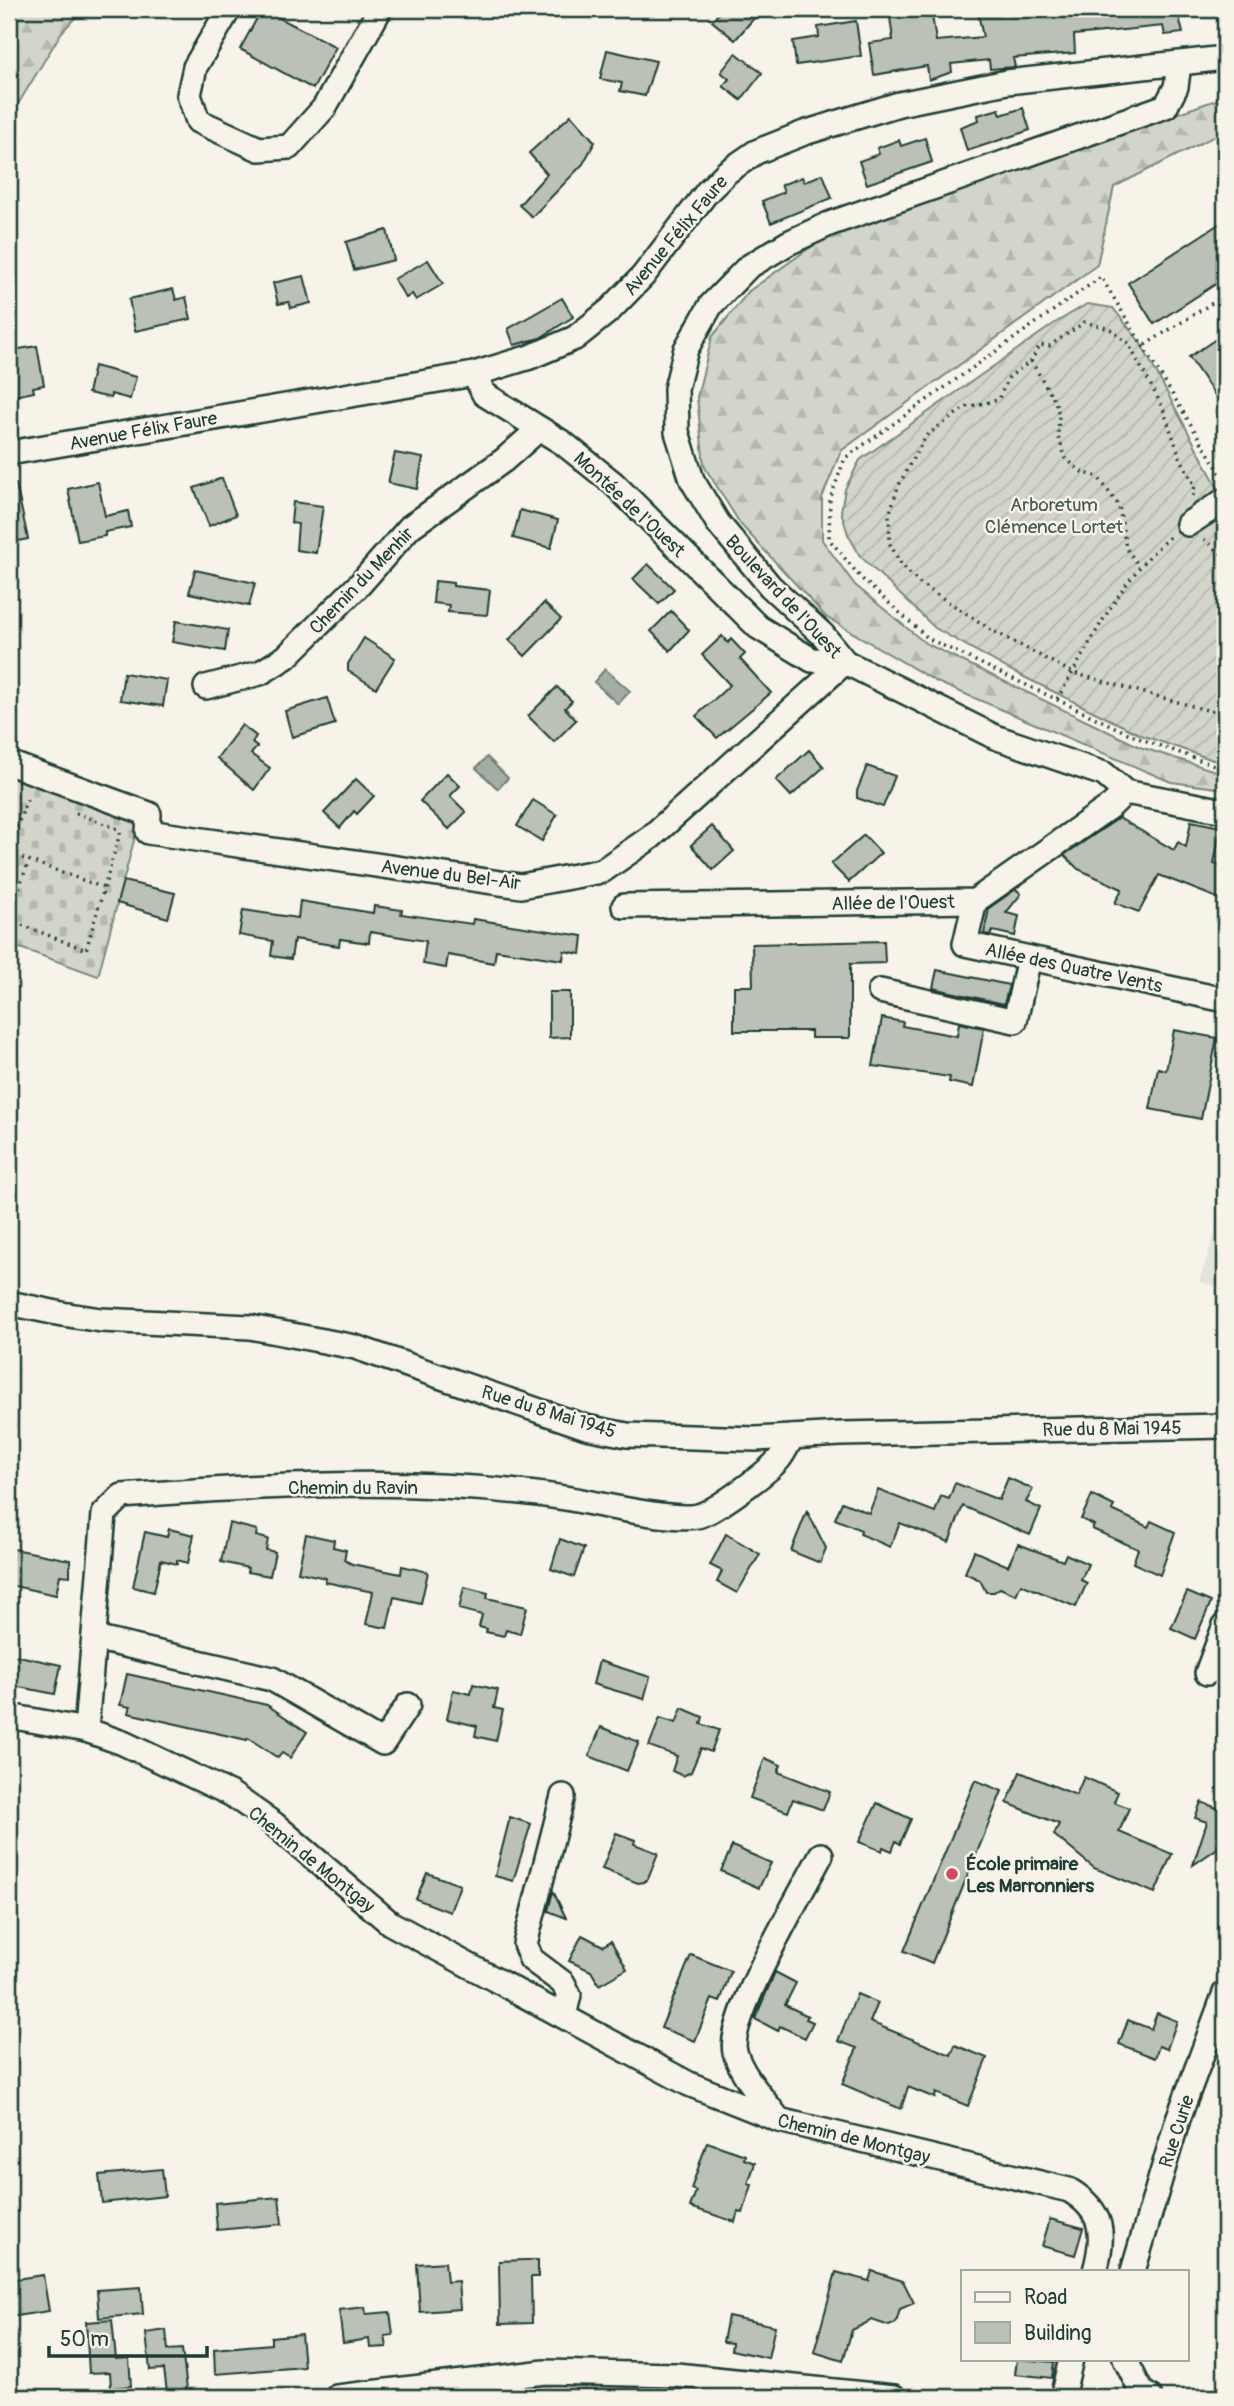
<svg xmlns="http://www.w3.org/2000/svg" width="1234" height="2406" font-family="Pangolin,sans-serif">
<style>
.built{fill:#e5e4d9}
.forest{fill:url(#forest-firs);stroke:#79897f;stroke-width:2}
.cemetery{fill:url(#cemetery-stones);stroke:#79897f;stroke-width:2}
.garden{fill:url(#garden-furrows);stroke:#79897f;stroke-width:2}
.water{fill:#a4ada3;stroke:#6f8077;stroke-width:2}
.building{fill:#bbc1b6;stroke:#1f3d34;stroke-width:2}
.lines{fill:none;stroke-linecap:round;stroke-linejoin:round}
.minor-casing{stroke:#1f3d34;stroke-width:28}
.path{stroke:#1f3d34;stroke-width:3.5;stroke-dasharray:2 5;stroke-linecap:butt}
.minor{stroke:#f7f3e8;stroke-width:23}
.poi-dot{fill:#d1495b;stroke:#f7f3e8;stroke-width:2.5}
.labels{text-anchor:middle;stroke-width:5;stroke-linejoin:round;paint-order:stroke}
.street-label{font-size:19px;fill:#1f3d34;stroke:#f7f3e8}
.park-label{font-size:19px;fill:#435b52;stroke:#f7f3e8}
.poi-label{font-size:19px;font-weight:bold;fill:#1f3d34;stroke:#f7f3e8;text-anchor:start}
</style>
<defs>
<pattern id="forest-firs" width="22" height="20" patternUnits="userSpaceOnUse" patternTransform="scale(1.75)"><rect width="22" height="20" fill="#d3d5ca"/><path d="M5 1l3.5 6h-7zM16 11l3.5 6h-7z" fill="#b5b8ae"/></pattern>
<pattern id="cemetery-stones" width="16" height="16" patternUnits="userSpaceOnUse" patternTransform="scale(1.75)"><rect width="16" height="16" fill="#d3d5ca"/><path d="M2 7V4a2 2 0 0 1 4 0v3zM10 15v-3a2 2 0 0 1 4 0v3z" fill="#b5b8ae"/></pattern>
<pattern id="garden-furrows" width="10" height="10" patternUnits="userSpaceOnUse" patternTransform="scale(1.75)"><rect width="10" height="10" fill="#d3d5ca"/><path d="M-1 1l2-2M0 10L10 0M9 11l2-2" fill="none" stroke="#b5b8ae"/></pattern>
</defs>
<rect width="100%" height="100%" fill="#f7f3e8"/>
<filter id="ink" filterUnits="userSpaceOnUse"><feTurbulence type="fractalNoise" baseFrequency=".0143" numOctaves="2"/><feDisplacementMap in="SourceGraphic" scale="14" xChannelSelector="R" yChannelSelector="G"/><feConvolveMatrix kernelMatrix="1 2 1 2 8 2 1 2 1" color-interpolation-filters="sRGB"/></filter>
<g filter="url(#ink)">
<polygon class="built" points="1225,1200 1225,1288 1199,1282"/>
<g class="forest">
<polygon points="9,9 83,9 61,33 9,119"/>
<polygon points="1225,97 1225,131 1114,187 1097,265 841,451 822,498 822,540 855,585 925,643 1140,747 1225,774 1225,789 1171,782 937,682 826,617 741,525 704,466 697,397 712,337 749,291 815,244 897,210"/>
<polygon points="583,2382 750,2397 420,2397 452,2391"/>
</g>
<polygon class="cemetery" points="9,771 140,818 98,976 9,944"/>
<polygon class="garden" points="1087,304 1113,308 1140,342 1225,501 1225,764 1141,735 1012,671 935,628 860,556 848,534 841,511 845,489 860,460 1055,323"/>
<g class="water">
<polygon points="605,669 630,691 618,704 594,682"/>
<polygon points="487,757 508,778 498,789 476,768"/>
</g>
<g class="building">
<polygon points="262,9 336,47 313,89 240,49"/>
<polygon points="722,9 762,9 735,40 712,21"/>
<polygon points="889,9 931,9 936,41 983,37 978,13 995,9 1177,9 1183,33 1165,35 1163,26 1074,35 1075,53 1013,58 1015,67 990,69 989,60 951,64 952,72 929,80 927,66 874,75 869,43 893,40"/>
<polygon points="856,21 861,56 796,65 793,41 819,37 818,27"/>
<polygon points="607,50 656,61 645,96 620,91 622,83 600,79"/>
<polygon points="736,53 762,73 741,100 723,86 729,79 721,72"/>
<polygon points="1023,108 1030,130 967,151 960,127 979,120 978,115 999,109 1001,115"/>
<polygon points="571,115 595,142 583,164 532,217 519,205 547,174 529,153"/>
<polygon points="925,138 932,162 867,184 859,161 879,154 877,148 899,140 901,146"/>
<polygon points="823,174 832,198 771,223 762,201 784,192 781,185 802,177 804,182"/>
<polygon points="1225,220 1225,278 1154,324 1128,283"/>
<polygon points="387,230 394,260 354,270 346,242"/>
<polygon points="428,260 443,284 416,300 412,294 406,298 394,279"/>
<polygon points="304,276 311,303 291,308 289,302 278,304 273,283"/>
<polygon points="173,289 176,300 186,297 191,319 135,331 129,299"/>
<polygon points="562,298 573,317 540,338 514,345 508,329"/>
<polygon points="1225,333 1225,410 1189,357"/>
<polygon points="37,346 44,385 33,387 34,392 9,397 9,355 13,355 13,350"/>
<polygon points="94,366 136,377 130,399 111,394 111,398 88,393"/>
<polygon points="395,453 423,458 417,489 388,483"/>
<polygon points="222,478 236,515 209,526 194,488"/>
<polygon points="98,482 105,516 128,511 131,527 105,532 105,536 78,541 68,489"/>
<polygon points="16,484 28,539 9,543 9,485"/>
<polygon points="293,502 323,506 316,553 296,550 298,524 291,523"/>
<polygon points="520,510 558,520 551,548 513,538"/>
<polygon points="648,564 674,589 659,604 633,579"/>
<polygon points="195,570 255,583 249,606 189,593"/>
<polygon points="435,581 453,583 453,586 490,590 487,615 448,612 449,605 433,603"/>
<polygon points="544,603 561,619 525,656 509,640"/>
<polygon points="671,611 689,630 670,651 651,631"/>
<polygon points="176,621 228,630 225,651 172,642"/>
<polygon points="722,636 728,643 731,639 745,654 740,659 771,693 717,738 696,716 730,685 702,655"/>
<polygon points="364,638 395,658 376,688 348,671 348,664"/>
<polygon points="124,673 167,680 163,706 120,700"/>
<polygon points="557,687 572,701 565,708 576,720 554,742 528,716"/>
<polygon points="327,698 335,724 292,737 285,711"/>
<polygon points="242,725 256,736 252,743 257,747 251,754 270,768 254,790 217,758"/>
<polygon points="809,750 824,767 791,796 776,780"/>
<polygon points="867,766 895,776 883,807 857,798 857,791"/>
<polygon points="447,773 460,786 450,796 466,812 449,829 420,801"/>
<polygon points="356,779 374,796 357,814 354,811 340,828 324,813"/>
<polygon points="533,800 557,815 542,841 517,826"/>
<polygon points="1119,818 1174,850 1178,842 1186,847 1191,821 1221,827 1214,864 1225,867 1225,901 1159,875 1139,912 1115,903 1122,889 1078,869 1064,855"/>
<polygon points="712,826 734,851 713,870 691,845"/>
<polygon points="864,835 881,853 849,882 831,864"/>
<polygon points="123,881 175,893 168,918 117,903"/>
<polygon points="1016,889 1021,894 1006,913 1019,916 1015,936 993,931 990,935 984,934 989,908"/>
<polygon points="300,901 373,913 374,906 402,910 401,914 472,924 473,919 583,936 581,954 564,951 563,960 496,950 494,963 448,955 446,968 423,964 426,941 370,932 369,943 340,939 339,946 294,939 291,959 271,956 273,941 239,935 243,910 298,918"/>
<polygon points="884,941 885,963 850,964 850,1038 811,1038 811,1031 734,1031 734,986 753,986 752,944"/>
<polygon points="937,970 1009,985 1004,1004 933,988"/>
<polygon points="549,992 570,992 570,1037 549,1038"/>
<polygon points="882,1018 903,1022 902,1026 957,1036 959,1023 984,1028 973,1087 949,1082 950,1077 873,1066"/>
<polygon points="1174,1030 1217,1038 1201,1119 1150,1109 1158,1068 1166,1070"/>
<polygon points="1008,1478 1033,1489 1026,1502 1041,1509 1030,1535 963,1506 949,1542 900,1523 890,1547 860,1534 861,1530 835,1519 842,1502 869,1513 878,1490 935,1512 941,1496 949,1499 955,1483 999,1500"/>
<polygon points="1092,1495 1114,1506 1112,1510 1148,1527 1151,1521 1175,1532 1160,1575 1133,1563 1138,1549 1092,1529 1094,1525 1081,1519"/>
<polygon points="807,1511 826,1548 820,1563 791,1551"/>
<polygon points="229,1523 257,1530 256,1536 268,1539 266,1550 275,1552 270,1576 247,1572 248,1568 221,1562"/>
<polygon points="169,1529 194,1535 188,1563 177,1560 177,1564 161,1560 154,1592 133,1587 145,1532 167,1537"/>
<polygon points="306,1534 334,1540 333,1547 346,1550 344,1560 352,1564 401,1574 402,1566 428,1572 421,1603 394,1597 387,1628 366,1624 373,1592 325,1582 326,1578 298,1572"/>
<polygon points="726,1534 760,1554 737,1593 717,1582 722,1571 710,1565"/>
<polygon points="560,1539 584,1548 574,1577 551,1569"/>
<polygon points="1018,1544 1063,1561 1066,1554 1088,1564 1081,1580 1087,1583 1076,1607 1021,1584 1016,1595 1000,1588 994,1592 986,1592 980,1580 965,1573 974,1551 1008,1566"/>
<polygon points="9,1548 70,1560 70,1576 60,1575 56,1595 9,1585"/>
<polygon points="464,1587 488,1593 487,1598 527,1607 520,1634 506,1630 504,1636 486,1632 487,1629 479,1627 482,1615 459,1609"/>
<polygon points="1187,1592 1211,1602 1195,1639 1171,1628"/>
<polygon points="9,1654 61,1665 55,1694 9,1685"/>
<polygon points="599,1661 650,1677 644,1699 593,1684"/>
<polygon points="127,1674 267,1705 307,1732 290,1758 282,1753 278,1758 248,1738 247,1740 128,1713 130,1707 120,1705"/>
<polygon points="473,1684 498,1690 494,1708 503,1710 496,1741 475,1736 477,1726 447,1719 453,1690 471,1694"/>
<polygon points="682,1708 703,1717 701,1724 719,1730 711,1752 701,1748 691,1772 683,1776 672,1771 677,1756 649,1746 660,1718 676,1723"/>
<polygon points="601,1727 639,1742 627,1771 589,1756"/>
<polygon points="765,1758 781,1765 778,1772 830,1792 823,1810 793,1799 788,1812 750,1798"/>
<polygon points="1020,1772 1076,1795 1084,1777 1118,1792 1114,1802 1129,1808 1119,1832 1172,1854 1155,1893 1094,1868 1054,1835 1059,1824 1007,1803"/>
<polygon points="975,1780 1002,1791 932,1963 904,1951"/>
<polygon points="1201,1802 1225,1811 1225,1843 1193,1865 1207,1822 1195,1818"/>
<polygon points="877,1803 911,1819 900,1844 896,1841 892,1851 883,1847 882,1851 859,1842"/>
<polygon points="510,1817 531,1824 513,1881 495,1876"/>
<polygon points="616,1833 635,1840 634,1844 658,1853 648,1878 644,1882 638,1883 602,1869"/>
<polygon points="732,1846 771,1863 759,1888 721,1871"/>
<polygon points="427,1873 460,1885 450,1912 416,1899"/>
<polygon points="553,1891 566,1918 548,1911"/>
<polygon points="582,1935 603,1946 611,1941 627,1969 599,1985 591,1971 569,1961"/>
<polygon points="691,1955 731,1971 720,2002 712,1999 695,2041 661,2028"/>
<polygon points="775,1972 796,1983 785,2005 808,2016 806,2019 813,2022 805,2038 780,2026 778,2031 755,2019"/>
<polygon points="857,1994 878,2003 870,2022 951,2055 955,2045 987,2058 968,2106 936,2093 935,2098 908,2087 901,2109 842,2084 857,2048 838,2041"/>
<polygon points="1157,2013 1177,2021 1167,2049 1159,2046 1155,2058 1119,2044 1128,2020 1151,2029"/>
<polygon points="707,2142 745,2155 744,2159 755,2163 748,2184 752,2185 743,2213 738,2211 735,2222 690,2207 696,2191 691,2189"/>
<polygon points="162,2169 165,2196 102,2203 99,2175"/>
<polygon points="279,2197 282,2224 217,2230 215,2203"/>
<polygon points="1050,2219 1083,2228 1075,2255 1042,2246"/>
<polygon points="525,2260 538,2260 538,2277 531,2277 532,2323 500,2324 499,2261"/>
<polygon points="445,2262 447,2282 458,2281 460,2309 420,2312 417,2264"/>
<polygon points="872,2271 903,2281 914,2303 900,2309 896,2323 889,2326 872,2320 852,2330 843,2361 814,2352 836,2272 869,2281"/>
<polygon points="43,2275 49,2311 9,2317 9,2280"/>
<polygon points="141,2287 143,2314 99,2318 97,2290"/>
<polygon points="365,2307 366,2314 390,2312 393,2335 385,2336 387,2347 370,2348 369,2339 343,2343 339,2310"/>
<polygon points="728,2316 775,2326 768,2358 731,2350 732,2343 723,2342"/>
<polygon points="112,2320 116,2359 129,2358 131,2386 111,2388 110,2372 89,2373 86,2322"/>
<polygon points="166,2330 168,2350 182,2349 187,2389 167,2392 164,2369 150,2370 146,2333"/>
<polygon points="301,2334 304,2367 215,2374 214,2349 271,2344 271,2337"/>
<polygon points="1017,2359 1054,2362 1052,2378 1015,2374"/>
</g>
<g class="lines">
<g class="minor-casing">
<g id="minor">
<polyline points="229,9 195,67 189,95 198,121 259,149 289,147 324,108 380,9"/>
<polyline points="1179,64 1176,87 1166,106 829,224 788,243 748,267 711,305 686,349 676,389 677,432 692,480 718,523 770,586 823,635 845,662 995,737 1104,774 1125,792 1225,811"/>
<polyline points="474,374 484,394 563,443 613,483 758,627 812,660 845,662"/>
<polyline points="9,453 474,374 530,357 575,338 610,310 643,276 707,192 727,172 756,152 804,133 899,104 1007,82 1225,58"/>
<polyline points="1188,524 1225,500"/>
<polyline points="206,687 260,673 286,657 360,584 410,527 504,460 539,429"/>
<polyline points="9,763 149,814 148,832 521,886 602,871 651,837 845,662"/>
<polyline points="975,901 965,944 1225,1000"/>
<polyline points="624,906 975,901 1112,805 1125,792"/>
<polyline points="880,991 1015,1021 1029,958"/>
<polyline points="9,1303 62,1314 101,1320 250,1327 355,1347 586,1427 627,1435 756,1439 841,1434 1225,1426"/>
<polyline points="94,1638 272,1679 383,1743 408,1705"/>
<polyline points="1207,1673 1225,1625"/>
<path d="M 9,1716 L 86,1730 L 123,1743 L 231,1794 L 274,1824 L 390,1923 L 689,2084 L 779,2120 L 1069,2190 C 1104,2211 1105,2234 1095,2271"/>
<path d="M 86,1730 L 104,1514 L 122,1496 C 270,1485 423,1475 571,1499 C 597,1504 680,1523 701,1515 C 718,1509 767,1473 779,1459 C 784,1453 788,1444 792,1437"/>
<polyline points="563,1796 525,1944 531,1959 563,1983 569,1995 564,2016"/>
<path d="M 779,2120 C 765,2101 741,2075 735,2052 C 726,2020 803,1890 821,1855"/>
<polyline points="1133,2271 1178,2119 1225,1993"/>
<polyline points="1125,2359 1141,2391 1150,2397"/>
<polyline points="337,2397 545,2372 676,2375 894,2397"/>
<polyline points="1065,2397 1064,2389 1071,2359"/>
</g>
</g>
<g class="path">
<polyline points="1145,345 1225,295"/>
<polyline points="1031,361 1055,401 1059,415 1058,436 1066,459 1082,472 1098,477 1119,506 1126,548 1139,566"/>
<polyline points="1224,479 1101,277 845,458 830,499 829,539 861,578 929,639 1138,738 1225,769"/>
<polyline points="1193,496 1195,486 1180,457 1162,406 1128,343 1110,329 1085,322 1049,346 1040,345 1031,361 1009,377 998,400 966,407 927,435 912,460 898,487 889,515 890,544 901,564 919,583 995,632 1073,673 1225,715"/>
<polyline points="1204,539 1225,557"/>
<path d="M 1057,699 C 1093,641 1118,580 1172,535"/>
<polyline points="76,813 121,830"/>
<polyline points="9,847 29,795"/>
<polyline points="9,853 104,888"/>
<polyline points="9,914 29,861"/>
<polyline points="9,920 86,950 121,830"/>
</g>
<use href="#minor" class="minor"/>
</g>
</g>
<circle class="poi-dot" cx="952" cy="1874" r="7"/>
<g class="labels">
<g class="street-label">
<text transform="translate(675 235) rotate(-50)" y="7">Avenue Félix Faure</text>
<text transform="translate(143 430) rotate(-10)" y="7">Avenue Félix Faure</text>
<text transform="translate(630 504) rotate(43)" y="7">Montée de l'Ouest</text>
<text transform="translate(361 580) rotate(-46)" y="7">Chemin du Menhir</text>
<text transform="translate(784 596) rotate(47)" y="7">Boulevard de l'Ouest</text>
<text transform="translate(451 874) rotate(7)" y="7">Avenue du Bel-Air</text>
<text transform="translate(893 902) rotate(-1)" y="7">Allée de l'Ouest</text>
<text transform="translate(1074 967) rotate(12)" y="7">Allée des Quatre Vents</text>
<text transform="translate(549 1411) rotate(17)" y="7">Rue du 8 Mai 1945</text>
<text transform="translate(1112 1428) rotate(-1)" y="7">Rue du 8 Mai 1945</text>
<text x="353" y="1494">Chemin du Ravin</text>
<text transform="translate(312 1859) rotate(39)" y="7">Chemin de Montgay</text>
<text transform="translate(1176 2131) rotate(-72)" y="7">Rue Curie</text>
<text transform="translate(854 2138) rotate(14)" y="7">Chemin de Montgay</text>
</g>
<g class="park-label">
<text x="1054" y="511">Arboretum<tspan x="1054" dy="22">Clémence Lortet</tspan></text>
</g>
<g class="poi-label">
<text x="966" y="1870">École primaire<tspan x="966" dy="22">Les Marronniers</tspan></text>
</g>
</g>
<rect width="1234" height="2406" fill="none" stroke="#f7f3e8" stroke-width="35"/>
<rect x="18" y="18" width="1199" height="2371" fill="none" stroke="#1f3d34" stroke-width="2.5" filter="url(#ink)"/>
<rect x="961" y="2270" width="228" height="91" fill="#f7f3e8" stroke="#a1aaa0" stroke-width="2"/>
<rect x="975" y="2292" width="35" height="10" fill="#f7f3e8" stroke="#a1aaa0" stroke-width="2"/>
<text x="1024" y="2304" font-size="21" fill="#1f3d34">Road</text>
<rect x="975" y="2322" width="35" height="21" fill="#bbc1b6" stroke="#a1aaa0" stroke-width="2"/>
<text x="1024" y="2340" font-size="21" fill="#1f3d34">Building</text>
<path d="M49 2346v10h158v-10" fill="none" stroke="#1f3d34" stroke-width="3.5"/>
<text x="60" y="2346" font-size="21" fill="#1f3d34" stroke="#f7f3e8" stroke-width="5" paint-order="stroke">50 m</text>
</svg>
